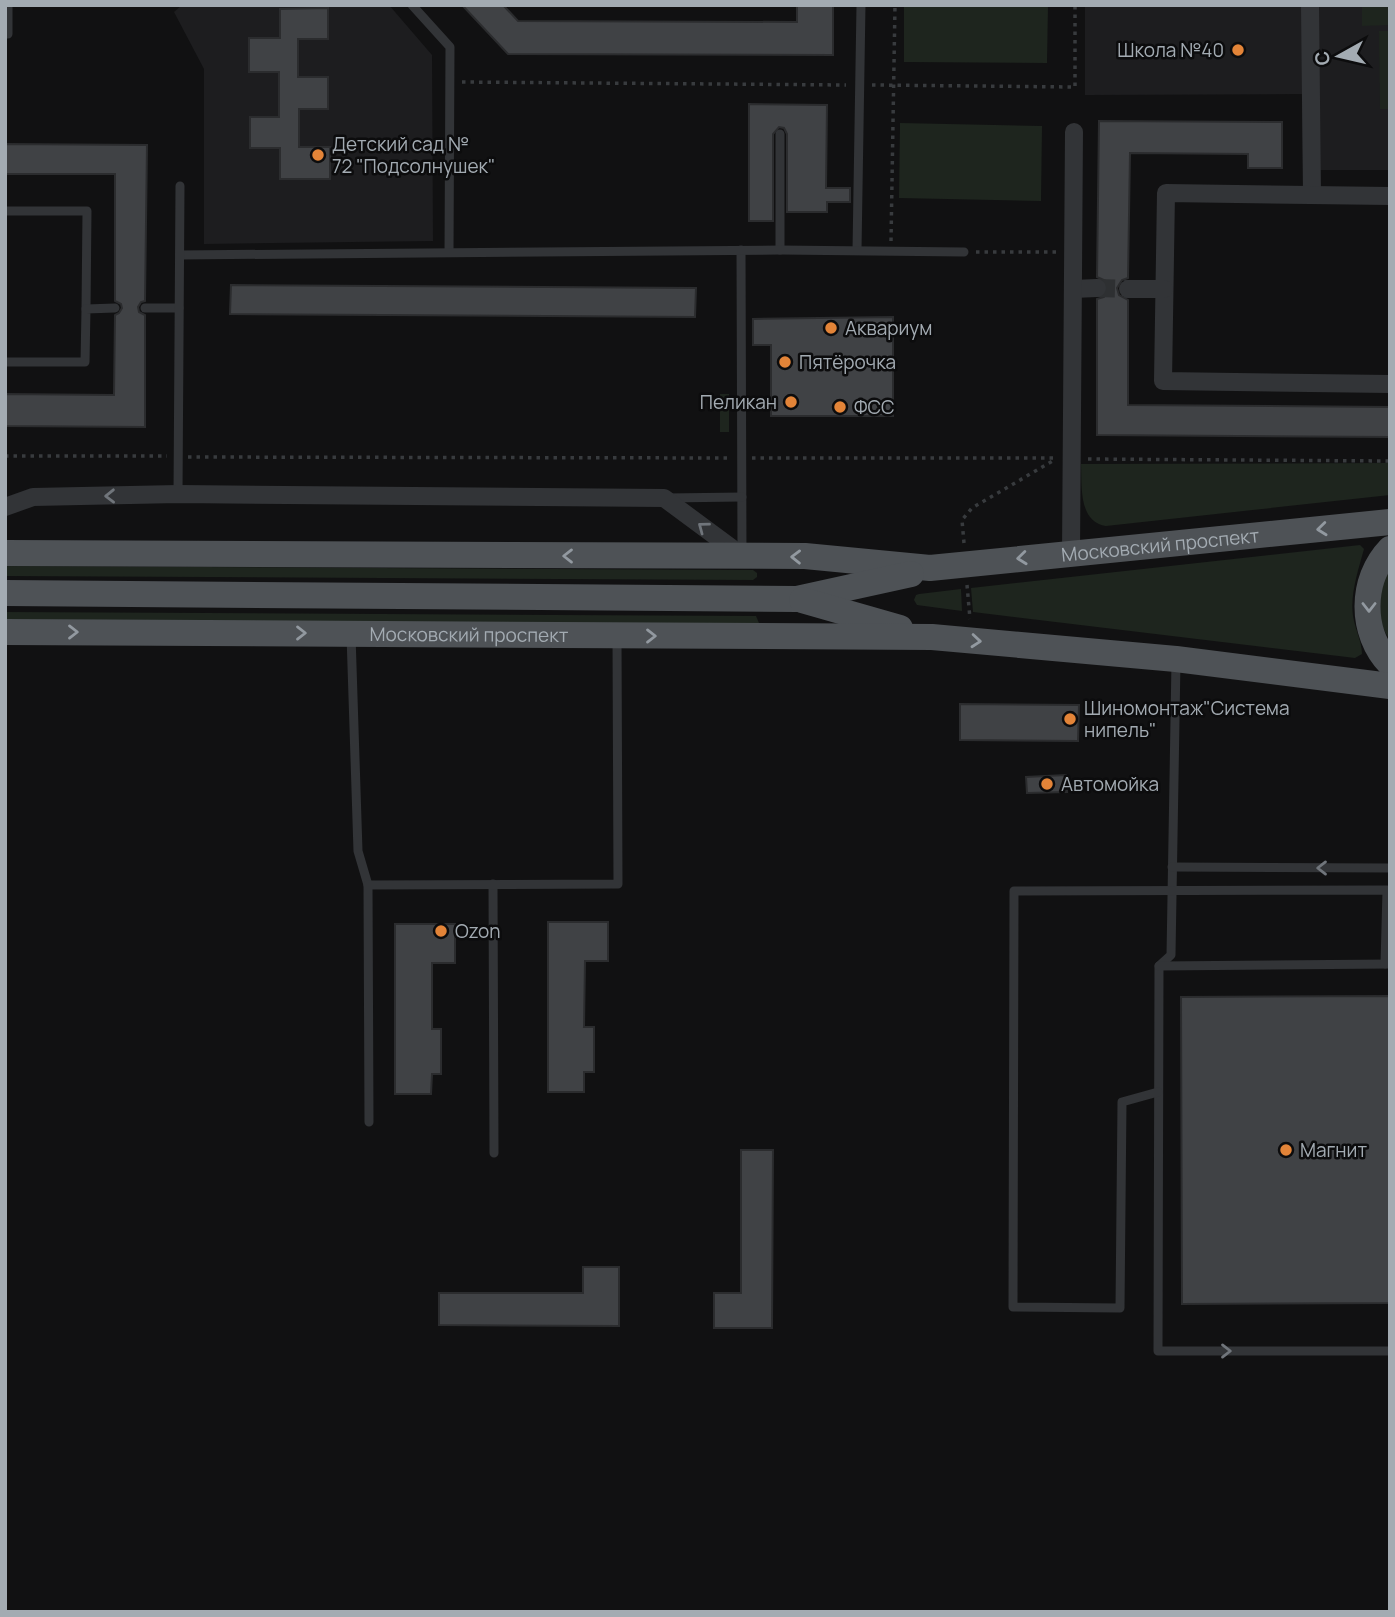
<svg xmlns="http://www.w3.org/2000/svg" width="1395" height="1617" font-family="Manrope,sans-serif">
<style>
.built{fill:#1d1d1f}
.green{fill:#1e251e}
.building{fill:#404245;stroke:#2b2c2e;stroke-width:2}
.lines{fill:none;stroke-linecap:round;stroke-linejoin:round}
.street-tunnel{stroke:#2e3032;stroke-width:18;stroke-dasharray:18 9;stroke-linecap:butt}
.path{stroke:#383b3e;stroke-width:3.5;stroke-dasharray:3.5 5;stroke-linecap:butt}
.lane{stroke:#323437;stroke-width:9}
.street{stroke:#323437;stroke-width:18}
.primary{stroke:#4e5256;stroke-width:26}
.oneway{stroke:#70757b}
.oneway2{stroke:#9299a0}
.poi-dot{fill:#e38438;stroke:#0c0c0d;stroke-width:2.5}
.labels{text-anchor:middle;stroke-width:5;stroke-linejoin:round;paint-order:stroke}
.poi-label{font-size:19px;fill:#a3abb2;stroke:#0c0c0d;text-anchor:start}
.street-label{font-size:19px;fill:#a3abb2;stroke:#0c0c0d}
</style>
<rect width="100%" height="100%" fill="#111112"/>
<g class="built">
<polygon points="182,5 389,5 432,55 433,241 204,244 204,69 174,12"/>
<polygon points="1085,5 1390,5 1390,170 1303,170 1302,94 1085,95"/>
</g>
<g class="green">
<polygon points="904,5 1048,5 1047,63 904,62"/>
<polygon points="1362,5 1390,5 1390,25 1362,26"/>
<polygon points="1379,31 1390,31 1390,109 1380,109"/>
<polygon points="900,123 1042,126 1041,201 899,198"/>
<rect x="720" y="394" width="9" height="38"/>
<path d="M 1390,463 L 1390,495 L 1106,526 C 1078,522 1082,485 1081,464 Z"/>
<path d="M 1360,545 L 1364,549 C 1358,571 1350,594 1353,616 C 1355,629 1362,642 1362,654 L 1355,658 L 973,612 L 971,588 Z"/>
<path d="M 1390,565 L 1390,640 C 1372,614 1376,592 1390,565 Z"/>
<polygon points="5,566 753,570 757,573 757,577 753,580 5,576"/>
<polygon points="961,589 962,611 917,605 914,600 916,595 919,594"/>
<polygon points="5,612 756,616 759,623 756,625 5,621"/>
</g>
<g class="building">
<polygon points="462,5 503,5 518,21 797,22 797,5 833,5 833,55 508,54"/>
<polygon points="328,8 328,39 298,39 298,77 328,77 328,109 299,109 299,147 330,147 330,179 280,179 280,148 250,148 250,117 279,117 279,72 249,72 249,38 280,38 280,9"/>
<polygon points="749,104 827,105 826,188 850,188 850,202 827,202 827,212 787,212 787,134 784,128 779,127 773,134 773,221 749,221"/>
<polygon points="1099,121 1282,122 1282,168 1248,168 1248,154 1130,153 1128,278 1122,280 1117,288 1119,295 1128,300 1128,405 1390,407 1390,437 1097,435 1097,299 1104,297 1108,288 1106,281 1097,277"/>
<polygon points="5,144 147,145 145,301 141,302 138,307 139,312 145,315 145,427 5,426 5,394 114,395 115,315 119,313 122,308 121,304 115,301 115,174 5,174"/>
<polygon points="231,285 696,288 695,317 230,314"/>
<polygon points="893,317 893,416 771,416 771,345 753,345 753,319"/>
<polygon points="960,704 1079,705 1078,741 960,740"/>
<polygon points="1066,775 1067,792 1027,793 1026,777"/>
<polygon points="548,922 608,922 608,961 585,961 584,1027 594,1027 594,1072 584,1072 584,1092 548,1092"/>
<polygon points="395,924 455,924 455,963 432,963 432,1029 441,1029 441,1074 432,1074 431,1094 395,1094"/>
<polygon points="1390,996 1390,1303 1182,1304 1181,997"/>
<polygon points="741,1150 773,1150 772,1328 714,1328 714,1293 741,1293"/>
<polygon points="583,1267 619,1267 619,1326 439,1325 439,1293 583,1293"/>
</g>
<g class="lines">
<polyline class="street-tunnel" points="1097,288 1128,289"/>
<g class="path">
<polyline points="462,82 846,85"/>
<polyline points="872,85 1075,87 1075,5"/>
<polyline points="891,241 895,5"/>
<polyline points="976,252 1056,252"/>
<polyline points="5,456 167,456"/>
<polyline points="188,457 730,458"/>
<polyline points="752,458 1056,458"/>
<polyline points="1088,459 1390,461"/>
<polyline points="964,543 962,520 972,508 1056,459"/>
<polyline points="967,585 970,619"/>
</g>
<g class="lane">
<polyline points="412,5 450,47 449,252"/>
<polyline points="5,34 8,34 8,5"/>
<polyline points="5,211 87,211 86,309"/>
<polyline points="741,250 742,553"/>
<polyline points="780,250 780,134"/>
<polyline points="857,250 861,5"/>
<polyline points="180,255 780,250 964,252"/>
<polyline points="145,308 179,308"/>
<polyline points="5,362 85,362 86,309 115,308"/>
<polyline points="178,494 180,186"/>
<polyline points="667,498 742,497"/>
<polyline points="351,635 358,851 368,885"/>
<polyline points="1176,661 1171,955 1159,966 1158,1351 1390,1351"/>
<polyline points="1172,867 1390,868"/>
<polyline points="493,884 494,1153"/>
<polyline points="1159,966 1390,964"/>
<polyline points="1158,1092 1122,1102 1120,1308 1013,1307 1014,891 1387,890 1385,964"/>
<polyline points="369,1122 368,885 618,884 617,637"/>
</g>
<g class="street">
<polyline points="1310,5 1312,195"/>
<polyline points="1390,196 1166,193 1163,381 1390,384"/>
<polyline points="1073,289 1097,288"/>
<polyline points="1128,289 1164,289"/>
<polyline points="5,507 33,497 178,494 664,498 741,555"/>
<polyline points="1071,554 1074,132"/>
</g>
<g class="primary">
<path d="M 1390,549 C 1360,580 1360,633 1390,664"/>
<path id="s1" d="M 5,553 L 805,556 L 930,568 L 1390,522"/>
<polyline points="5,593 797,599 911,574"/>
<polyline points="802,600 900,628"/>
<path id="s2" d="M 5,632 L 932,637 L 1176,659 L 1390,686"/>
</g>
</g>
<defs><path id="oneway-chevron" d="M-2-3.5L2.5 0L-2 3.5" fill="none" stroke-width="1.6" stroke-linecap="round" stroke-linejoin="round" transform="scale(1.75)"/></defs>
<g class="oneway">
<use href="#oneway-chevron" transform="translate(110 496) rotate(179)"/>
<use href="#oneway-chevron" transform="translate(703 527) rotate(-143)"/>
<use href="#oneway-chevron" transform="translate(1322 868) rotate(-180)"/>
<use href="#oneway-chevron" transform="translate(1226 1351)"/>
</g>
<g class="oneway2">
<use href="#oneway-chevron" transform="translate(1322 529) rotate(174)"/>
<use href="#oneway-chevron" transform="translate(568 556) rotate(-180)"/>
<use href="#oneway-chevron" transform="translate(796 557) rotate(-179)"/>
<use href="#oneway-chevron" transform="translate(1022 558) rotate(174)"/>
<use href="#oneway-chevron" transform="translate(1369 607) rotate(90)"/>
<use href="#oneway-chevron" transform="translate(73 632)"/>
<use href="#oneway-chevron" transform="translate(301 633)"/>
<use href="#oneway-chevron" transform="translate(651 636)"/>
<use href="#oneway-chevron" transform="translate(976 641) rotate(5)"/>
</g>
<g class="poi-dot">
<circle cx="1238" cy="50" r="7"/>
<circle cx="318" cy="155" r="7"/>
<circle cx="831" cy="328" r="7"/>
<circle cx="785" cy="362" r="7"/>
<circle cx="791" cy="402" r="7"/>
<circle cx="840" cy="407" r="7"/>
<circle cx="1070" cy="719" r="7"/>
<circle cx="1047" cy="784" r="7"/>
<circle cx="441" cy="931" r="7"/>
<circle cx="1286" cy="1150" r="7"/>
</g>
<g class="labels">
<g class="poi-label">
<text x="1224" y="57" text-anchor="end">Школа №40</text>
<text x="332" y="151">Детский сад №<tspan x="332" dy="22">72 "Подсолнушек"</tspan></text>
<text x="845" y="335">Аквариум</text>
<text x="799" y="369">Пятёрочка</text>
<text x="777" y="409" text-anchor="end">Пеликан</text>
<text x="854" y="414">ФСС</text>
<text x="1084" y="715">Шиномонтаж"Система<tspan x="1084" dy="22">нипель"</tspan></text>
<text x="1061" y="791">Автомойка</text>
<text x="455" y="938">Ozon</text>
<text x="1300" y="1157">Магнит</text>
</g>
<g class="street-label">
<text dy="7" stroke="none"><textPath href="#s1" startOffset="1157">Московский проспект</textPath></text>
<text dy="7" stroke="none"><textPath href="#s2" startOffset="464">Московский проспект</textPath></text>
</g>
</g>
<rect width="1395" height="1617" fill="none" stroke="#a3abb2" stroke-width="14"/>
<g transform="translate(1339 56) rotate(262)" stroke="#0c0c0d" stroke-width="5" paint-order="stroke">
<path d="M0-5L12 26L0 18L-12 26Z" fill="#a3abb2"/>
<text y="-10" font-size="19" font-weight="bold" text-anchor="middle" fill="#a3abb2">С</text>
</g>
</svg>
